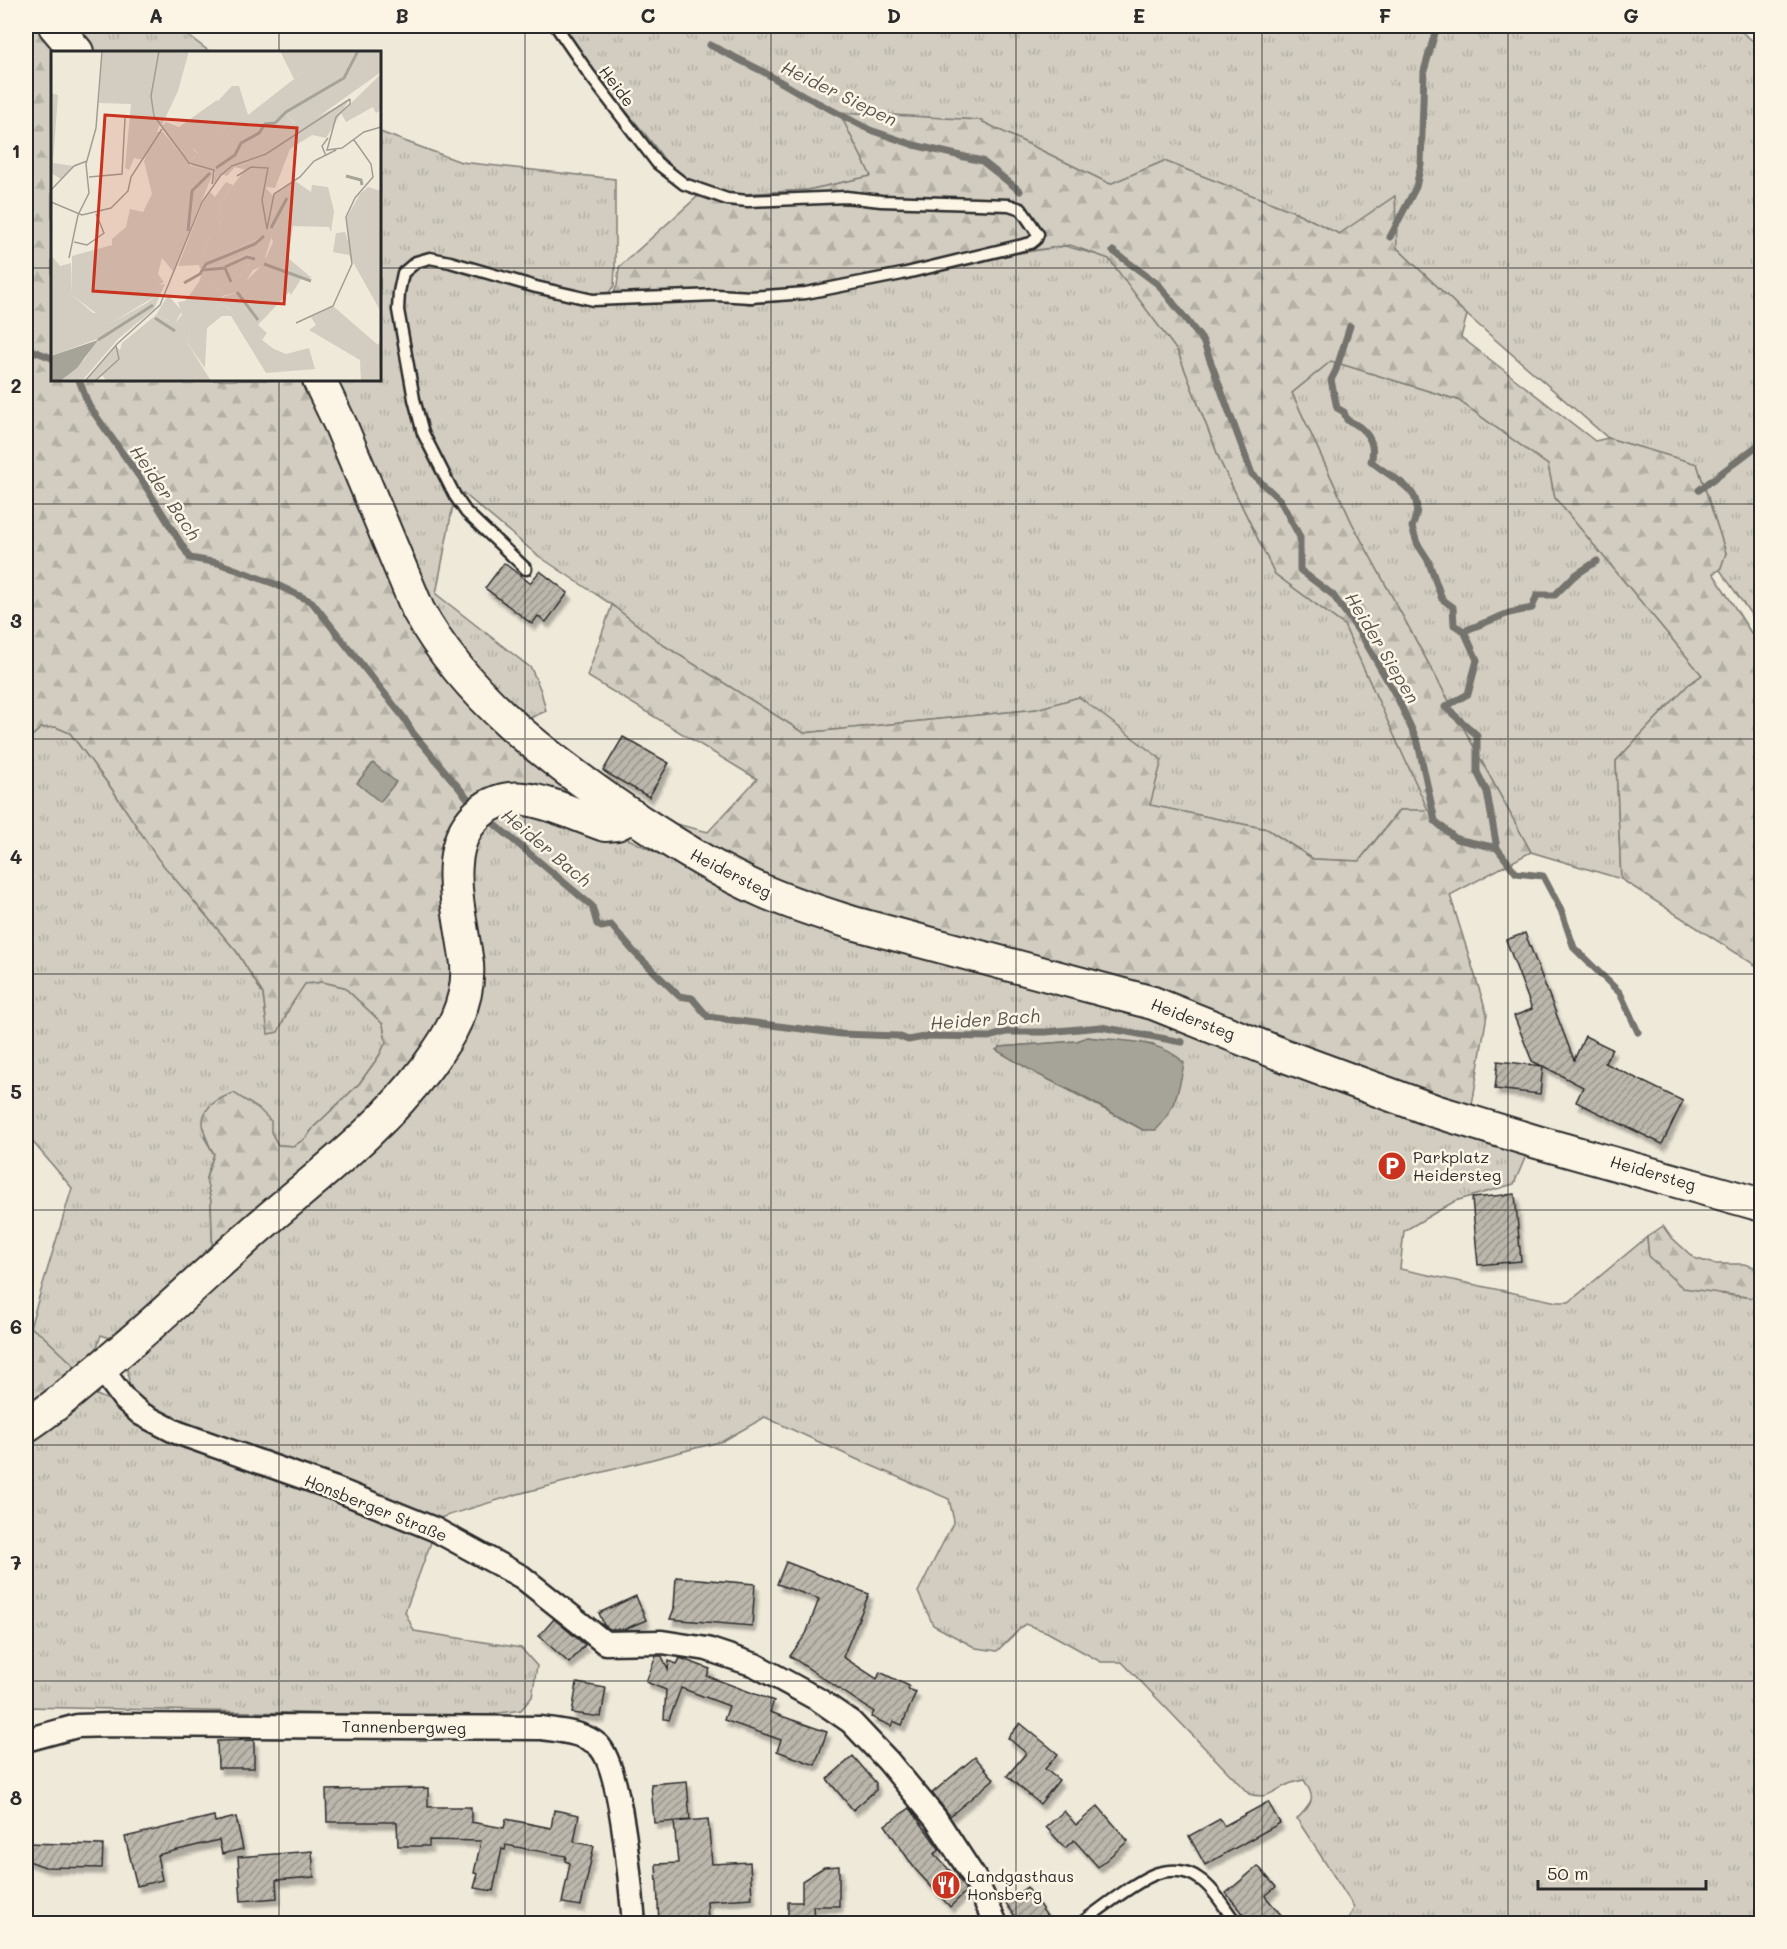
<svg xmlns="http://www.w3.org/2000/svg" width="1787" height="1949" font-family="Mali,sans-serif">
<style>
.grass{fill:url(#grass-tufts);stroke:#7e7c76;stroke-width:1.5;fill-rule:evenodd}
.forest{fill:url(#forest-firs);stroke:#7e7c76;stroke-width:1.5}
.water{fill:#a6a399;stroke:#75736d;stroke-width:1.5}
.lines{fill:none;stroke-linecap:round;stroke-linejoin:round}
.stream{stroke:#75736d;stroke-width:7}
.building{fill:url(#building-hatch);stroke:#2b2b2b;stroke-width:1.5;filter:url(#shadow)}
.service-casing{stroke:#2b2b2b;stroke-width:15}
.minor-casing{stroke:#2b2b2b;stroke-width:27}
.secondary-casing{stroke:#2b2b2b;stroke-width:36}
.service{stroke:#fcf5e5;stroke-width:10}
.minor{stroke:#fcf5e5;stroke-width:22}
.secondary{stroke:#fcf5e5;stroke-width:32}
.grid{fill:none;stroke:#2b2b2b;stroke-width:1.5;stroke-opacity:0.55}
.labels{text-anchor:middle;stroke-width:5;stroke-linejoin:round;paint-order:stroke}
.street-label{font-size:16px;fill:#2b2b2b;stroke:#fcf5e5}
.poi-label{font-size:16px;fill:#2b2b2b;stroke:#fcf5e5;text-anchor:start}
.water-label{font-size:18px;font-style:italic;fill:#565552;stroke:#fcf5e5}
.inset-river{fill:none;stroke:#a6a399;stroke-width:3}
.inset-road{fill:none;stroke:#a19d94;stroke-width:1.5}
.view{fill:#c8321e;fill-opacity:0.15;stroke:#c8321e;stroke-width:3}
.inset-edge{fill:none;stroke:#2b2b2b;stroke-width:3}
.neatline{fill:none;stroke:#2b2b2b;stroke-width:2}
.grid-label{font-size:20px;text-anchor:middle;font-weight:bold;fill:#2b2b2b}
</style>
<defs>
<pattern id="grass-tufts" width="24" height="20" patternUnits="userSpaceOnUse" patternTransform="scale(1.5)"><rect width="24" height="20" fill="#d2cdc0"/><path d="M3 7l-1-3M5 7V3M7 7l1-3M15 17l-1-3M17 17v-4M19 17l1-3" fill="none" stroke="#b4b0a5"/></pattern>
<pattern id="forest-firs" width="22" height="20" patternUnits="userSpaceOnUse" patternTransform="scale(1.5)"><rect width="22" height="20" fill="#d2cdc0"/><path d="M5 1l3.5 6h-7zM16 11l3.5 6h-7z" fill="#b4b0a5"/></pattern>
<pattern id="building-hatch" width="6" height="6" patternUnits="userSpaceOnUse" patternTransform="scale(1.5)"><rect width="6" height="6" fill="#bcb7ac"/><path d="M-1 1l2-2M0 6l6-6M5 7l2-2" fill="none" stroke="#99958c"/></pattern>
<filter id="shadow"><feDropShadow dx="3.5" dy="6" stdDeviation="1.5" flood-color="#0004"/></filter>
</defs>
<rect width="100%" height="100%" fill="#efe9da"/>
<filter id="ink" filterUnits="userSpaceOnUse"><feTurbulence type="fractalNoise" baseFrequency=".0167" numOctaves="2"/><feDisplacementMap in="SourceGraphic" scale="12" xChannelSelector="R" yChannelSelector="G"/><feConvolveMatrix kernelMatrix="1 2 1 2 8 2 1 2 1" color-interpolation-filters="sRGB"/></filter>
<g filter="url(#ink)">
<g class="grass">
<polygon points="59,26 175,26 210,52 81,52"/>
<polygon points="561,26 1734,26 1762,48 1761,621 1757,623 1720,570 1726,553 1697,464 1608,438 1467,315 1397,248 1339,234 1295,212 1164,161 1110,184 979,120 840,113 871,176 808,190 697,197 685,187 646,135 590,68"/>
<polygon points="380,132 461,162 615,179 615,268 614,286 605,297 594,297 480,265 476,275 589,304 717,299 750,304 805,299 962,262 1065,246 1109,258 1178,352 1221,463 1275,574 1344,625 1429,811 1399,810 1359,861 1313,859 1267,829 1149,805 1079,697 1037,709 804,733 663,645 612,605 537,555 463,493 454,500 436,594 531,668 541,691 546,711 516,724 458,666 320,380 380,380"/>
<polygon points="1331,361 1458,400 1548,465 1555,498 1702,675 1688,685 1616,761 1621,879 1531,852 1352,523 1292,393"/>
<polygon points="56,727 70,733 112,789 159,859 237,952 263,994 266,1019 291,1005 305,983 323,982 344,987 383,1024 386,1042 379,1056 359,1084 314,1127 306,1138 294,1146 278,1145 271,1132 204,1137 214,1154 206,1178 211,1201 213,1259 112,1339 101,1335 95,1353 80,1371 43,1336 30,1327 72,1188 26,1134 26,741 41,728"/>
<path d="M 491,808 L 616,833 L 758,902 L 1169,1016 L 1528,1151 L 1514,1184 L 1455,1201 L 1404,1231 L 1400,1269 L 1557,1302 L 1569,1302 L 1647,1237 L 1649,1257 L 1722,1294 L 1761,1299 L 1761,1923 L 1347,1923 L 1354,1907 L 1297,1819 C 1312,1803 1317,1800 1304,1780 C 1299,1781 1294,1782 1289,1784 C 1274,1790 1268,1800 1249,1794 L 1122,1662 L 1101,1662 L 1047,1632 L 1025,1624 L 997,1651 L 976,1648 L 933,1625 L 918,1592 L 954,1521 L 949,1499 L 856,1459 L 765,1417 L 723,1441 L 518,1494 L 433,1520 L 189,1430 L 138,1404 L 139,1396 L 131,1396 L 127,1369 L 134,1346 L 375,1133 L 459,873 ZM 1087,1037 L 1155,1045 L 1143,1130 C 1094,1103 1044,1079 997,1050 L 1000,1047 L 1077,1041 Z"/>
<polygon points="92,1393 433,1537 405,1612 414,1631 521,1648 537,1666 532,1697 521,1710 473,1717 26,1707 26,1431"/>
</g>
<g class="forest">
<path d="M 26,26 L 55,26 L 77,52 L 52,52 L 52,380 L 319,380 L 429,629 L 633,816 L 535,801 L 470,824 L 467,964 L 427,1067 L 213,1259 L 211,1201 L 206,1178 L 214,1154 C 196,1123 198,1105 234,1093 L 259,1109 L 271,1121 L 271,1132 L 278,1145 L 294,1146 L 306,1138 L 314,1127 L 359,1084 L 379,1056 L 386,1042 L 383,1024 L 344,987 L 323,982 L 305,984 L 291,1005 L 278,1032 L 268,1034 L 263,994 L 237,952 L 158,859 L 112,789 L 70,733 L 56,727 L 41,728 L 26,741 Z"/>
<polygon points="839,112 979,120 1110,184 1164,161 1295,212 1339,234 1395,196 1397,248 1467,315 1461,337 1595,441 1608,438 1697,464 1726,553 1720,570 1713,573 1753,636 1761,632 1761,969 1621,879 1616,761 1688,685 1702,675 1555,498 1548,465 1458,400 1331,361 1292,393 1352,523 1531,852 1450,895 1487,1014 1472,1105 809,898 648,817 708,832 757,779 587,676 612,605 663,645 804,733 1037,709 1079,697 1162,760 1150,805 1267,829 1313,859 1359,861 1400,810 1428,810 1344,625 1275,574 1221,463 1178,352 1109,259 1070,245 961,261 805,299 750,304 717,299 611,297 617,286 619,267 697,197 808,190 871,176"/>
<polygon points="1663,1226 1670,1236 1694,1258 1714,1264 1744,1264 1761,1269 1761,1299 1683,1288 1649,1257 1647,1237"/>
<polygon points="30,1327 43,1336 80,1371 26,1413 26,1329"/>
</g>
<g class="water">
<polygon points="373,763 396,782 380,802 357,783"/>
<path d="M 1087,1037 C 1118,1041 1163,1039 1184,1063 C 1180,1087 1174,1112 1156,1130 L 1143,1130 L 1076,1093 L 1039,1075 L 996,1050 L 1000,1047 L 1077,1041 Z"/>
</g>
<g class="lines">
<g class="stream">
<polyline points="710,45 762,71 803,95 870,130 914,145 982,161 1020,191"/>
<polyline points="1390,237 1416,187 1421,164 1424,71 1437,26"/>
<polyline points="1113,251 1159,285 1203,341 1252,474 1280,500 1300,537 1300,570 1333,595 1362,636 1398,699 1418,743 1435,821 1456,839 1497,848 1516,873 1543,876 1561,910 1574,948 1620,993 1638,1032"/>
<path d="M 1350,326 L 1336,370 L 1331,380 L 1337,408 L 1344,412 L 1347,420 C 1365,427 1377,442 1371,461 C 1394,482 1430,488 1412,527 L 1417,543 L 1428,560 L 1442,599 L 1453,607 L 1454,625 L 1464,631"/>
<polyline points="26,348 52,358"/>
<polyline points="79,380 89,406 143,482 190,558 218,563 275,584 312,602 404,718 413,733 475,807"/>
<polyline points="1699,490 1762,442"/>
<polyline points="486,817 592,906 597,924 601,927 611,925 634,952 679,996 692,998 708,1017 841,1034 898,1036 908,1040 929,1036 989,1037 1007,1032 1046,1032 1101,1027 1182,1042"/>
<polyline points="1497,848 1487,792 1477,772 1477,735 1445,707 1468,694 1477,660 1464,631 1509,613 1532,608 1537,595 1555,595 1574,576 1597,561"/>
</g>
</g>
<g class="building">
<polygon points="504,563 530,583 540,571 568,593 546,622 538,616 532,624 485,588"/>
<polygon points="623,737 669,763 649,797 603,771"/>
<polygon points="1525,933 1574,1060 1585,1036 1612,1049 1605,1063 1683,1101 1662,1144 1576,1102 1583,1087 1543,1066 1540,1094 1495,1089 1498,1061 1542,1066 1532,1061 1514,1016 1532,1009 1506,940"/>
<polygon points="1515,1194 1521,1261 1478,1265 1472,1198"/>
<polygon points="786,1562 869,1594 843,1657 877,1679 880,1672 909,1686 908,1689 916,1692 902,1725 893,1721 891,1726 871,1717 874,1712 790,1656 806,1634 819,1599 777,1584"/>
<polygon points="676,1577 755,1584 752,1626 670,1619 675,1606 674,1607"/>
<polygon points="636,1596 646,1620 625,1629 610,1629 604,1625 599,1613"/>
<polygon points="554,1619 585,1645 569,1663 539,1636"/>
<polygon points="656,1656 662,1656 668,1670 669,1661 677,1664 680,1658 710,1669 707,1676 774,1701 770,1712 827,1732 815,1765 777,1751 781,1740 724,1720 729,1706 681,1688 669,1720 664,1719 666,1690 646,1682"/>
<polygon points="577,1683 606,1688 601,1717 572,1713"/>
<polygon points="1020,1723 1058,1754 1045,1769 1059,1780 1040,1804 1007,1776 1026,1753 1008,1738"/>
<polygon points="254,1740 254,1768 218,1768 217,1741"/>
<polygon points="853,1756 876,1783 876,1790 853,1810 827,1779"/>
<polygon points="975,1757 994,1779 950,1816 932,1793"/>
<polygon points="687,1781 690,1820 654,1823 651,1784"/>
<polygon points="428,1788 428,1807 471,1807 471,1822 504,1828 506,1819 551,1828 554,1810 579,1815 574,1842 594,1846 581,1906 562,1903 570,1863 565,1861 566,1856 506,1845 505,1850 502,1849 493,1891 474,1888 478,1874 474,1873 481,1841 429,1840 429,1846 398,1846 397,1822 327,1822 326,1790"/>
<polygon points="1268,1802 1280,1823 1205,1865 1189,1836 1220,1819 1224,1826"/>
<polygon points="1098,1806 1128,1841 1098,1867 1074,1840 1065,1848 1046,1827 1064,1811 1076,1825"/>
<polygon points="910,1808 940,1850 934,1854 962,1883 966,1891 950,1907 915,1869 885,1825"/>
<polygon points="214,1816 215,1822 236,1817 243,1849 222,1854 219,1840 157,1855 162,1880 137,1886 125,1837"/>
<polygon points="708,1819 712,1864 750,1862 752,1898 707,1901 708,1923 659,1923 656,1864 678,1863 674,1822"/>
<polygon points="26,1843 103,1845 102,1868 45,1867 26,1860"/>
<polygon points="312,1851 314,1877 276,1880 277,1898 241,1901 238,1857"/>
<polygon points="839,1866 839,1906 813,1906 814,1923 788,1923 788,1902 802,1902 802,1881 824,1867"/>
<polygon points="1258,1866 1276,1887 1265,1896 1288,1923 1251,1923 1226,1893"/>
<polygon points="1027,1887 1047,1916 1037,1923 1020,1923 1005,1902"/>
</g>
<g class="lines">
<g class="service-casing">
<g id="service">
<polyline points="526,569 466,512 455,496 423,433 414,399 398,310 399,292 403,273 416,262 430,258 450,262 536,287 593,300 716,295 751,297 806,293 902,274 1031,243 1036,239 1038,234 1021,209 1009,205 881,201 846,197 748,201 727,199 684,184 657,163 589,74 556,26"/>
<path d="M 1080,1924 C 1099,1910 1138,1879 1158,1873 C 1171,1869 1187,1870 1198,1878 C 1214,1888 1225,1909 1237,1924"/>
</g>
</g>
<g class="minor-casing">
<g id="minor">
<polyline points="101,1368 124,1399 141,1414 176,1432 333,1488 434,1529 522,1577 605,1643 662,1642 707,1649 755,1665 819,1700 851,1722 888,1761 936,1819 974,1877 996,1924"/>
<path d="M 26,1740 L 77,1726 L 113,1725 L 541,1728 C 559,1731 583,1732 598,1745 C 621,1766 631,1889 634,1924"/>
</g>
</g>
<g class="secondary-casing">
<g id="secondary">
<polyline points="55,26 77,52"/>
<path d="M 319,380 L 341,426 L 418,610 C 466,698 551,761 632,816 C 674,844 717,871 763,891 C 792,904 822,913 853,923 L 1153,1003 L 1288,1057 L 1435,1111 L 1537,1142 L 1762,1205"/>
<path d="M 26,1426 C 47,1412 67,1396 87,1379 C 147,1331 202,1277 260,1226 C 318,1176 381,1129 427,1067 C 450,1036 470,1003 467,964 C 463,932 453,894 456,863 C 459,825 486,794 525,799 C 550,802 581,817 605,825 L 617,824 L 633,816"/>
</g>
</g>
<use href="#service" class="service"/>
<use href="#minor" class="minor"/>
<use href="#secondary" class="secondary"/>
</g>
</g>
<path class="grid" d="M 279,26 L 279,52M 525,26 L 525,1924M 771,26 L 771,1924M 1016,26 L 1016,1924M 1262,26 L 1262,1924M 1508,26 L 1508,1924M 26,268 L 52,268M 380,268 L 1762,268M 279,380 L 279,1924M 26,504 L 1762,504M 26,739 L 1762,739M 26,974 L 1762,974M 26,1210 L 1762,1210M 26,1445 L 1762,1445M 26,1681 L 1762,1681"/>
<defs>
<g id="parking-disc" transform="scale(1.5)"><circle r="9.5" fill="#c8321e" stroke="#fcf5e5"/><path d="M-3.5-5.5H1a3.5 3.5 0 0 1 0 7H-1V5.5H-3.5ZM-1-3.4V-.6H.8a1.4 1.4 0 0 0 0-2.8Z" fill="#fff"/></g>
<g id="restaurant-disc" transform="scale(1.5)"><circle r="9.5" fill="#c8321e" stroke="#fcf5e5"/><path d="M-5-6h1v4h1v-4h1v4h1v-4h1v5L-1.5 .5V6h-2V.5L-5-1ZM5-6V6H3V1.5H1.5Q1.5-4 5-6Z" fill="#fff"/></g>
</defs>
<g fill-rule="evenodd">
<use href="#parking-disc" x="1392" y="1166"/>
<use href="#restaurant-disc" x="946" y="1885"/>
</g>
<g class="labels">
<g class="street-label">
<text transform="translate(617 86) rotate(53)" y="6">Heide</text>
<text transform="translate(731 873) rotate(27)" y="6">Heidersteg</text>
<text transform="translate(1193 1019) rotate(21)" y="6">Heidersteg</text>
<text transform="translate(1653 1173) rotate(16)" y="6">Heidersteg</text>
<text transform="translate(376 1508) rotate(22)" y="6">Honsberger Straße</text>
<text transform="translate(404 1727) rotate(1)" y="6">Tannenbergweg</text>
</g>
<g class="poi-label">
<text x="1413" y="1163">Parkplatz<tspan x="1413" dy="18">Heidersteg</tspan></text>
<text x="967" y="1882">Landgasthaus<tspan x="967" dy="18">Honsberg</tspan></text>
</g>
<g class="water-label">
<text transform="translate(839 94) rotate(26)" y="6">Heider Siepen</text>
<text transform="translate(165 493) rotate(56)" y="6">Heider Bach</text>
<text transform="translate(1382 648) rotate(59)" y="6">Heider Siepen</text>
<text transform="translate(546 848) rotate(40)" y="6">Heider Bach</text>
<text transform="translate(985 1020) rotate(-4)" y="6">Heider Bach</text>
</g>
</g>
<g transform="translate(51 51)">
<rect width="330" height="330" fill="#efe9da"/>
<path d="M 51,0 L 138,0 L 127,40 L 119,47 L 106,81 L 112,81 L 140,115 L 163,120 L 122,220 L 111,207 L 107,223 L 113,231 L 108,234 L 105,245 L 58,273 L 51,273 L 50,266 L 21,244 L 21,205 L 61,194 L 61,188 L 75,176 L 79,158 L 92,161 L 101,143 L 93,110 L 96,103 L 92,109 L 83,107 L 78,119 L 74,117 L 80,53 L 48,52 ZM 229,0 L 330,0 L 330,21 L 267,66 L 298,49 L 275,87 L 261,84 L 239,98 L 224,137 L 215,136 L 213,185 L 156,212 L 152,201 L 159,185 L 170,179 L 168,152 L 194,119 L 184,116 L 176,125 L 171,123 L 244,72 L 236,65 L 238,56 L 254,45 L 252,21 L 243,28 ZM 330,23 L 330,59 L 325,62 L 322,56 L 295,71 L 290,62 ZM 0,42 L 7,44 L 2,112 L 23,115 L 10,128 L 0,122 ZM 166,49 L 174,78 L 142,98 L 147,103 L 141,108 L 131,99 L 131,91 L 120,90 L 110,76 L 115,71 L 128,76 ZM 244,130 L 260,141 L 261,134 L 277,136 L 283,160 L 280,181 L 278,176 L 242,175 L 237,207 L 261,227 L 250,228 L 240,244 L 238,241 L 207,274 L 216,282 L 211,289 L 223,298 L 235,303 L 258,297 L 264,318 L 215,322 L 180,265 L 171,265 L 156,277 L 154,317 L 137,293 L 139,273 L 170,253 L 180,259 L 172,246 L 188,241 L 192,233 L 212,213 L 222,191 L 220,185 L 229,160 L 222,162 L 222,145 ZM 317,136 L 330,140 L 330,261 L 298,204 L 282,201 L 285,182 L 294,181 L 297,191 L 296,166 L 309,143 ZM 198,202 L 201,206 L 196,218 L 168,240 L 160,231 L 148,231 L 151,222 ZM 117,244 L 131,260 L 124,272 L 105,264 ZM 282,255 L 327,294 L 330,288 L 328,330 L 310,330 L 309,309 L 258,279 L 265,274 L 260,266 Z" fill="#d2cdc0"/>
<path d="M 252,21 L 260,29 L 254,38 L 255,45 L 239,56 L 236,65 L 249,78 L 215,103 L 181,115 L 161,134 L 164,121 L 142,115 L 120,90 L 135,90 L 131,99 L 142,108 L 147,102 L 142,97 L 174,78 L 164,53 L 181,35 L 188,35 L 197,64 ZM 123,39 L 127,40 L 110,76 L 101,44 L 119,47 ZM 175,131 L 182,134 L 168,152 L 170,179 L 163,187 L 159,185 L 152,201 L 157,212 L 213,185 L 211,155 L 215,137 L 222,145 L 222,162 L 229,159 L 214,207 L 217,213 L 202,219 L 188,241 L 171,245 L 181,259 L 170,253 L 139,274 L 137,293 L 160,330 L 56,330 L 51,324 L 44,330 L 34,330 L 64,295 L 69,299 L 71,292 L 105,264 L 124,272 L 131,264 L 127,251 L 134,250 L 148,231 L 160,231 L 168,240 L 196,218 L 201,206 L 198,202 L 151,222 L 148,214 L 127,215 L 152,151 L 159,141 L 164,146 ZM 0,204 L 9,215 L 20,212 L 21,244 L 42,262 L 50,262 L 51,273 L 58,273 L 96,252 L 105,245 L 108,234 L 114,233 L 103,258 L 67,288 L 31,330 L 9,330 L 34,308 L 46,288 L 0,305 Z" fill="#d2cdc0"/>
<path d="M 47,289 L 26,317 L 9,330 L 0,330 L 0,305 Z" fill="#a6a399"/>
<path class="inset-river" d="M 165,117 L 184,104 L 190,92 L 208,82 L 214,73 L 224,72 L 235,61 L 293,27 L 307,0M 295,125 L 310,129 L 311,134M 220,177 L 236,147M 137,180 L 141,140 L 159,122M 213,213 L 260,230M 174,216 L 196,206 L 204,208M 152,219 L 174,217 L 180,231M 133,232 L 149,223 L 155,213 L 204,193 L 213,185M 186,241 L 207,269M 104,267 L 124,280M 47,289 L 102,254"/>
<path class="inset-road" d="M 108,0 L 100,45 L 103,65 L 138,112 L 163,119 L 161,133M 299,48 L 299,53 L 285,66 L 276,99 L 291,97 L 313,81 L 330,76M 275,105 L 271,95 L 277,87M 186,125 L 200,116 L 217,117 L 211,149 L 216,178 L 223,143 L 249,126 L 263,110 L 285,99M 38,126 L 71,123 L 74,67M 0,139 L 23,115 L 36,110M 0,151 L 31,164 L 60,157 L 77,140 L 80,126 L 111,78M 23,191 L 36,194 L 53,182 L 45,163M 18,207 L 27,164 L 38,142 L 35,113 L 45,77 L 51,0M 245,272 L 282,255 L 301,213 L 295,166 L 304,147 L 322,126 L 320,113 L 303,89M 34,330 L 66,293 L 109,254 L 151,151 L 170,124 L 181,115 L 215,103 L 299,48M 44,330 L 68,308 L 65,295"/>
<path class="view" d="M 54,64 L 246,77 L 233,253 L 42,240 Z"/>
<rect width="330" height="330" class="inset-edge"/>
</g>
<rect width="1787" height="1949" fill="none" stroke="#fcf5e5" stroke-width="66"/>
<path d="M1538 1880v9h168v-9" fill="none" stroke="#2b2b2b" stroke-width="3"/>
<text x="1547" y="1880" font-size="18" fill="#2b2b2b" stroke="#fcf5e5" stroke-width="4.5" paint-order="stroke">50 m</text>
<rect x="33" y="33" width="1721" height="1883" class="neatline"/>
<g class="grid-label">
<text x="156" y="23">A</text>
<text x="402" y="23">B</text>
<text x="648" y="23">C</text>
<text x="894" y="23">D</text>
<text x="1139" y="23">E</text>
<text x="1385" y="23">F</text>
<text x="1631" y="23">G</text>
<text x="16" y="158">1</text>
<text x="16" y="393">2</text>
<text x="16" y="628">3</text>
<text x="16" y="864">4</text>
<text x="16" y="1099">5</text>
<text x="16" y="1334">6</text>
<text x="16" y="1570">7</text>
<text x="16" y="1805">8</text>
</g>
</svg>
